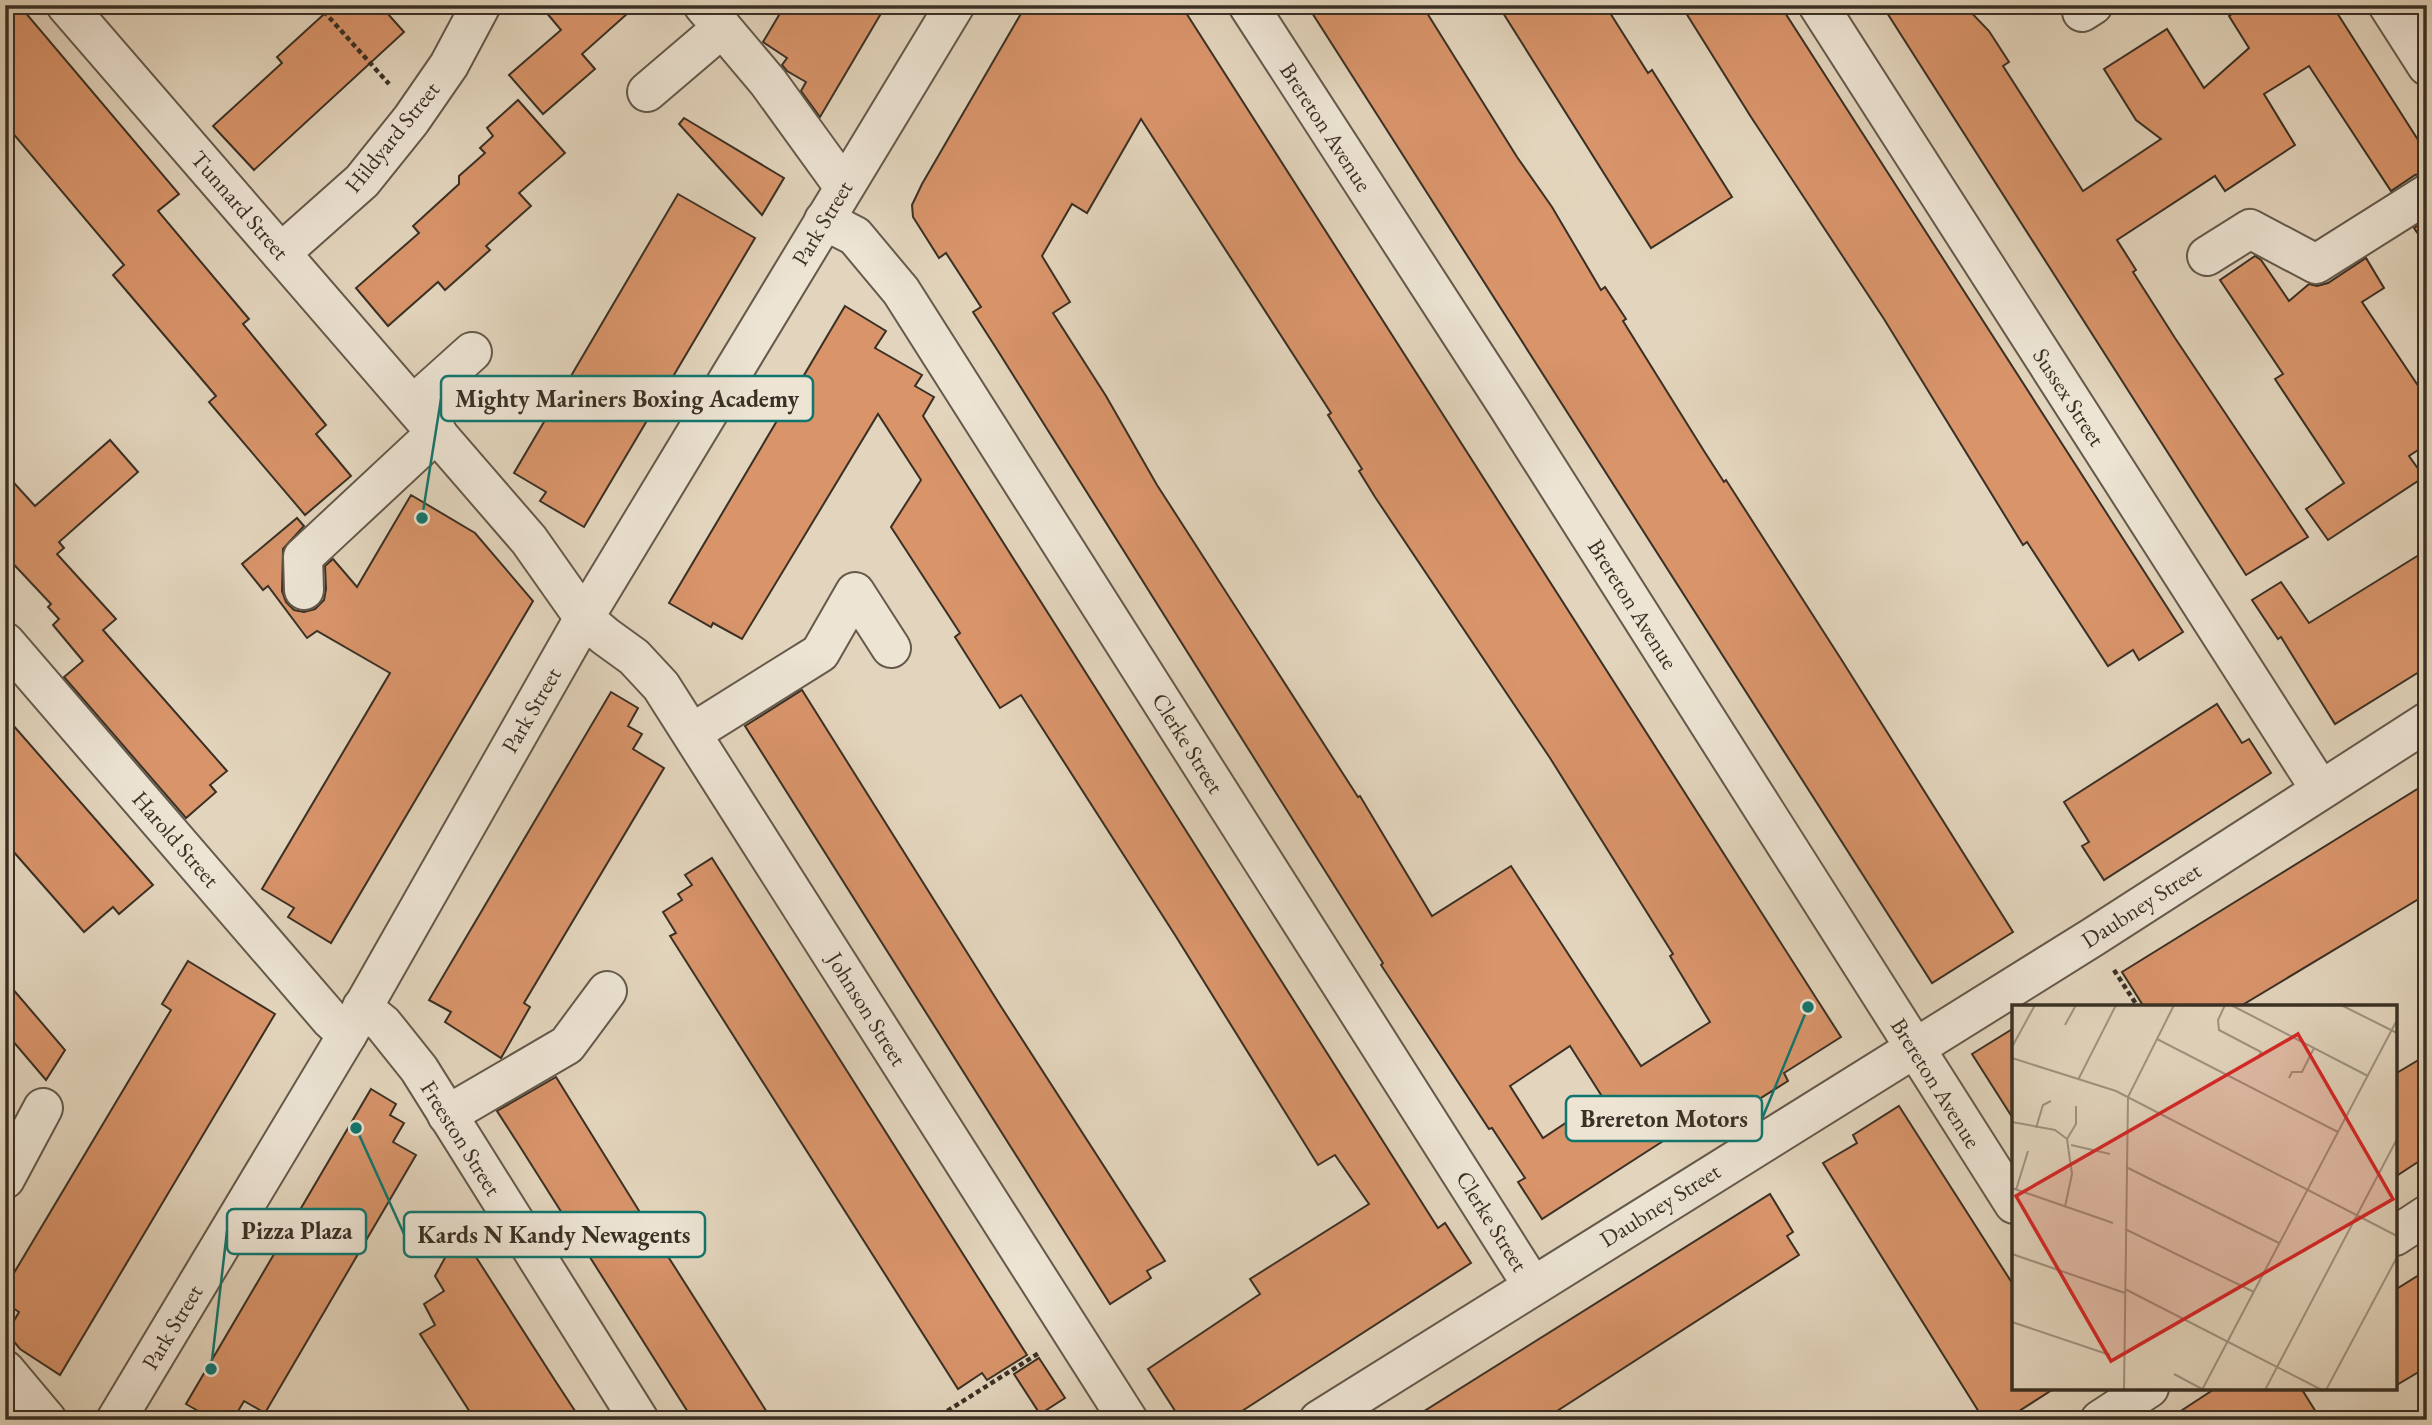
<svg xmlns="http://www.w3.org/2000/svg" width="2432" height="1425" font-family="'EB Garamond',serif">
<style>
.building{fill:#d9946a;stroke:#3a3025;stroke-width:2;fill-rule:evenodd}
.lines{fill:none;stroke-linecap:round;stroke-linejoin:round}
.minor-casing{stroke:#64594b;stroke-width:42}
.path{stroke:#3a3025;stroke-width:4.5;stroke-dasharray:5 3.5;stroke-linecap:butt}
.minor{stroke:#ede4d4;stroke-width:38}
.labels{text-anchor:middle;stroke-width:7;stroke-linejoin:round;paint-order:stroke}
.street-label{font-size:23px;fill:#3a3025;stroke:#ede4d4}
.inset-road{fill:none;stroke:#9f9380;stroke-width:2}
.view{fill:#d62828;fill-opacity:0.15;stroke:#d62828;stroke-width:3.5}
.inset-edge{fill:none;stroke:#3a3025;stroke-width:3.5}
.leader{fill:none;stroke:#0f766e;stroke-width:2.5}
.callout-dot{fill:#0f766e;stroke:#ede4d4;stroke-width:2.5}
.callout{fill:#ede4d4;stroke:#0f766e;stroke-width:2.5}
.callout-label{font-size:24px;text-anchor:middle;font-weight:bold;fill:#3a3025}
</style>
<rect width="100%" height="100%" fill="#e3d5bd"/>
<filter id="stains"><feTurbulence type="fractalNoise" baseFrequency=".00286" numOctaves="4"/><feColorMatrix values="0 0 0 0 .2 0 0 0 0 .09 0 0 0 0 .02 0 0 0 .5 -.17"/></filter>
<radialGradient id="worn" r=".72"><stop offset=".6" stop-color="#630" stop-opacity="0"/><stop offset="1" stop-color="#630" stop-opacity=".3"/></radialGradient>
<g class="building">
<polygon points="5,5 19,5 179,194 158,211 249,319 243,324 326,425 316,434 351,476 305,515 209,402 216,396 113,275 124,265 5,124"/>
<polygon points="334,5 380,5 404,32 254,170 213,126 282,63 277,57"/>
<polygon points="540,5 637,5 582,54 595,69 543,114 509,75 561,30"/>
<polygon points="785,5 886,5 820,117 801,91 806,82 787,71 782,65 787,58 763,42"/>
<path d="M 1026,5 L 1181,5 L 1841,1037 L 1784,1073 L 1788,1081 L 1697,1138 L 1688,1125 L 1542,1219 L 1518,1182 L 1525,1178 L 1492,1128 L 1489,1129 L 1381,965 L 1383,963 L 998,351 L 973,312 L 981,307 L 946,253 L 939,258 L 913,217 L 912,205 L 922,184 ZM 1141,119 L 1331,413 L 1328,415 L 1362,469 L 1359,471 L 1375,497 L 1550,758 L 1673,954 L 1670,956 L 1710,1022 L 1641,1066 L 1511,866 L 1432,916 L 1360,796 L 1358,797 L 1157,485 L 1106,396 L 1053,313 L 1070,302 L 1042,256 L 1072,204 L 1087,213 ZM 1570,1046 L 1603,1098 L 1543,1138 L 1510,1086 Z"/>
<polygon points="1307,5 1422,5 1517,157 1552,207 1601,290 1605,287 1626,319 1623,321 1704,451 1724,482 1726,480 1841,659 2013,932 1932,983"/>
<polygon points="1498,5 1605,5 1648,73 1652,70 1732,197 1651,248"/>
<polygon points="1681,5 1780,5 2183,632 2139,660 2133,650 2108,666 2027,542 2023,545 1884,319 1751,117"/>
<polygon points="1882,5 1964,5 1989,31 2009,62 2003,66 2083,191 2161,139 2136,120 2104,69 2167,29 2204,88 2249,48 2229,16 2245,5 2332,5 2427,154 2427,172 2415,175 2391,191 2309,66 2264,94 2295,145 2225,191 2215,176 2117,240 2136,270 2133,272 2175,338 2308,537 2246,575"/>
<polygon points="518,100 565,153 519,193 531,206 486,246 490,250 445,290 438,282 388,326 356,288 419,233 413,226 459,184 459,176 485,153 480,148 493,136 487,128"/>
<polygon points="684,118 784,178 762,215 679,124"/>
<polygon points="678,194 755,238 584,527 540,501 546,492 514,473"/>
<polygon points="2427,220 2427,247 2414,228"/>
<polygon points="2255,256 2261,260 2289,301 2309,284 2317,286 2328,283 2366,258 2384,288 2362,302 2427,399 2427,444 2409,456 2424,477 2328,540 2306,509 2344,483 2275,379 2283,374 2220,280"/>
<polygon points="845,306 886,331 875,348 922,375 915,386 934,397 923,416 1438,1228 1445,1223 1471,1263 1228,1420 1181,1420 1148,1369 1260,1294 1250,1279 1369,1204 1335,1155 1318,1165 1175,935 1021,695 1000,708 955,637 960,633 891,527 921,480 878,414 742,639 713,623 711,627 669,603"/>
<polygon points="110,440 138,472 59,542 64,548 57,554 116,619 103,630 227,771 210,785 216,792 186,818 64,677 83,661 53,625 59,619 48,607 51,604 5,555 5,473 35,506"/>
<polygon points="411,495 475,533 533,601 331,943 288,917 294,908 262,889 390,673 317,631 307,638 268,586 263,590 242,564 297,518 304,526 283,549 282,591 286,602 294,610 304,612 315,609 324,600 326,589 325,566 333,559 357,587"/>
<polygon points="2427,550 2427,667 2335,724 2281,637 2278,639 2252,600 2281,582 2309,623"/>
<polygon points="802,690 1000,1005 1165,1261 1147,1271 1151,1278 1110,1304 745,726"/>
<polygon points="611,692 638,708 628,726 642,734 633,749 664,768 524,1003 530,1007 501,1058 445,1022 451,1012 429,1000"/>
<polygon points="2217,704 2242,743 2249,739 2271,773 2104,880 2082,846 2089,842 2064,802"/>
<polygon points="5,716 153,885 119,914 113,907 84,932 5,842"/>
<polygon points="2427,783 2427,894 2239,1007 2144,1007 2122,972"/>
<polygon points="712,858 1027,1355 987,1380 982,1373 958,1389 670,936 676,933 663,912 682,900 678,894 692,885 685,875"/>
<polygon points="188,961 275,1014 60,1375 20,1349 7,1333 19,1312 5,1303 5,1288 171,1010 162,1004"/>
<polygon points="5,980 65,1050 46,1080 5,1032"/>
<polygon points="2014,1028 2014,1120 1972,1054"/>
<polygon points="2427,1055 2427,1156 2395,1177 2395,1074"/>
<polygon points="556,1077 641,1214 772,1420 693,1420 517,1142 497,1111"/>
<polygon points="371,1089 396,1104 390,1115 404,1123 393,1142 416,1155 265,1413 244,1401 233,1420 214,1420 186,1404"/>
<polygon points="1899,1106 2014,1286 2014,1388 2055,1388 2005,1420 1984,1420 1823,1163 1857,1143 1853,1135"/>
<polygon points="1770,1194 1793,1232 1787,1236 1799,1255 1543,1420 1410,1420"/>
<polygon points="467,1243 556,1382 581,1420 475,1420 420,1334 435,1325 424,1304 444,1291 435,1276 446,1256"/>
<polygon points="2427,1270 2427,1367 2395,1386 2395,1290"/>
<polygon points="1039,1358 1065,1398 1040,1414 1014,1374"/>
<polygon points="2216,1388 2301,1388 2321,1420 2167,1420"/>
</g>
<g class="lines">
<g class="minor-casing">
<g id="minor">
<polyline points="66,5 529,540 584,618 605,636 634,657 661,686 1128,1420"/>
<polyline points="703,5 768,82 844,187"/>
<polyline points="1248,5 1507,405 2014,1204"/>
<polyline points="1818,5 2320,789"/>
<polyline points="2388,5 2427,66"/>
<polyline points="2082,12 2093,5"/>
<polyline points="647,92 722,28"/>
<polyline points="824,220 855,236 901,291 1532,1285"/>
<polyline points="281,253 362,181 411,120 449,65 481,5"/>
<polyline points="2207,256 2250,229 2316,264 2427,194"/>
<polyline points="413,405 472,352"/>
<polyline points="304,590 303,557 437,432"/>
<polyline points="5,642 331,1020 347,1035"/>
<polyline points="692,733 820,653 855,592 891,648"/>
<polyline points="362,1007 383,1024 419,1069 639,1420"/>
<polyline points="447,1115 567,1045 607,991"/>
<polyline points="5,1179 43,1108"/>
<polyline points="2395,1236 2427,1215"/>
<polyline points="5,1370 47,1420"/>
<polyline points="116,1420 347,1035 584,618 955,5"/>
<polyline points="1319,1420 2093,937 2427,722"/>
<polyline points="2100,1420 2149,1388"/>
</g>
</g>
<g class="path">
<polyline points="318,5 389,84"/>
<polyline points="2114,970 2138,1007"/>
<polyline points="933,1420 1039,1353"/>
</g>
<use href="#minor" class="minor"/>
</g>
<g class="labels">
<g class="street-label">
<text transform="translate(1326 127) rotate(57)" y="8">Brereton Avenue</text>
<text transform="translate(392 137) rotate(-51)" y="8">Hildyard Street</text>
<text transform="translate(240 205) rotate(49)" y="8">Tunnard Street</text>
<text transform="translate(822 223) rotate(-59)" y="8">Park Street</text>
<text transform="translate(2069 397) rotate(57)" y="8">Sussex Street</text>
<text transform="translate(1633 604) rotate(58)" y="8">Brereton Avenue</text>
<text transform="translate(531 710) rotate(-60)" y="8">Park Street</text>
<text transform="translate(1188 743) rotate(58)" y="8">Clerke Street</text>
<text transform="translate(176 839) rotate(49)" y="8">Harold Street</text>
<text transform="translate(2141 905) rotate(-33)" y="8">Daubney Street</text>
<text transform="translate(867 1009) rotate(58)" y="8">Johnson Street</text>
<text transform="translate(1936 1083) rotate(58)" y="8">Brereton Avenue</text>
<text transform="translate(461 1138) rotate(58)" y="8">Freeston Street</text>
<text transform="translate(1660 1205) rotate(-32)" y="8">Daubney Street</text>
<text transform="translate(1492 1221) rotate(58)" y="8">Clerke Street</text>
<text transform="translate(172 1327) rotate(-59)" y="8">Park Street</text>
</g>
</g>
<g transform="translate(2012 1005)">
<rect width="385" height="385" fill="#e3d5bd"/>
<path class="inset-road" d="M 213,0 L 206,15 L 207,25 L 249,47 L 246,53M 219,0 L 356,71M 329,0 L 385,28M 53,20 L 64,0M 145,34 L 326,127M 0,42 L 23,0M 0,53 L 104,86 L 385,231M 277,73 L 280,67 L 290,67 L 302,43M 66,75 L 104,0M 0,117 L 43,125 L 55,134 L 60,169 L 53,202M 24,123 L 31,100 L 39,96M 55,134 L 64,119 L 64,101M 59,140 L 98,149M 114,162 L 267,238M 0,183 L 101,218M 4,185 L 16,146M 113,224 L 242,287M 0,249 L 113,288M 113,284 L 310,385M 0,317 L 98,350M 162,369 L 190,384M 112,385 L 116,92 L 162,0M 190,385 L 385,15M 253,385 L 385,134M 314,385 L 385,252"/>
<path class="view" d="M 286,29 L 381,194 L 99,356 L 4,191 Z"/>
<rect width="385" height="385" class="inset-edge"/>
</g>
<path class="leader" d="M422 518L441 399M1808 1007L1762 1119M211 1369L227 1231M356 1128L404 1234"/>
<g class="callout-dot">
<circle cx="422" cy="518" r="7"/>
<circle cx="1808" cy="1007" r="7"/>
<circle cx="211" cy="1369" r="7"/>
<circle cx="356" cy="1128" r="7"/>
</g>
<g class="callout">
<rect x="441" y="376" width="372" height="45" rx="7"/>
<rect x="1566" y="1096" width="196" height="45" rx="7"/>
<rect x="227" y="1209" width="139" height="45" rx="7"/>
<rect x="404" y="1212" width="301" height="45" rx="7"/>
</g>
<g class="callout-label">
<text x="627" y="407">Mighty Mariners Boxing Academy</text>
<text x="1664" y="1127">Brereton Motors</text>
<text x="297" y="1239">Pizza Plaza</text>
<text x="554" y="1243">Kards N Kandy Newagents</text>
</g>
<rect width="2432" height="1425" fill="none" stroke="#e3d5bd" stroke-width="28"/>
<rect x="7" y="7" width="2418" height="1411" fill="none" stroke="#3a3025" stroke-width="3.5"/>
<rect x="14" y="14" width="2404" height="1397" fill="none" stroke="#3a3025" stroke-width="2"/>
<rect width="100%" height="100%" filter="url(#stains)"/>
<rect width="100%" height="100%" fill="url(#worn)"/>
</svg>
